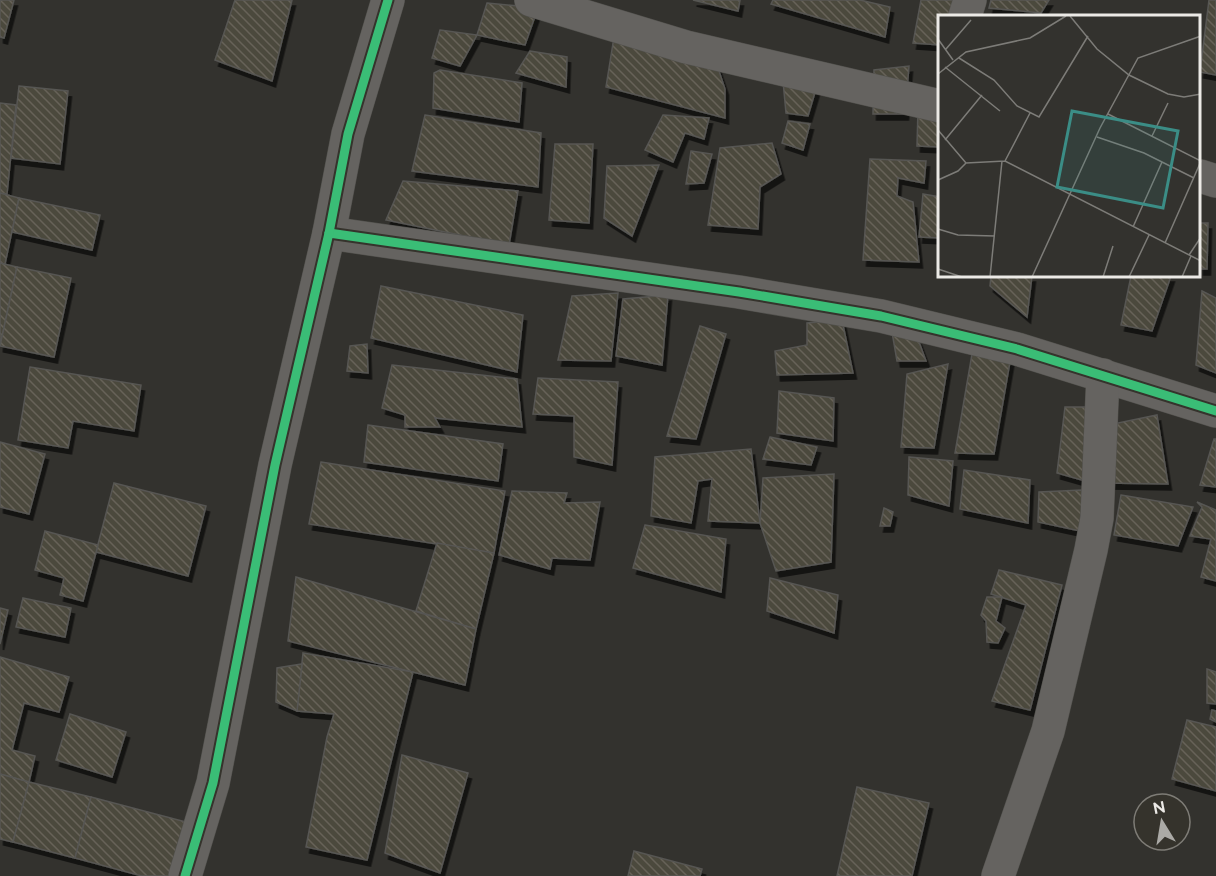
<svg xmlns="http://www.w3.org/2000/svg" width="1216" height="876" font-family="Raleway,sans-serif">
<style>
.building{fill:url(#building-back-hatch);stroke:#575653;stroke-width:1.5;filter:url(#shadow)}
.lines{fill:none;stroke-linecap:round;stroke-linejoin:round}
.street-casing{stroke:#51504c;stroke-width:34}
.street{stroke:#656360;stroke-width:33}
.cycleway-casing{stroke:#35332c;stroke-width:13}
.cycleway{stroke:#3abd76;stroke-width:9}
.inset-road{fill:none;stroke:#7d7c78;stroke-width:1.5}
.view{fill:#3b8d86;fill-opacity:0.15;stroke:#3b8d86;stroke-width:3}
.inset-edge{fill:none;stroke:#eceae6;stroke-width:3}
</style>
<defs>
<pattern id="building-back-hatch" width="6" height="6" patternUnits="userSpaceOnUse" patternTransform="scale(1.5)"><rect width="6" height="6" fill="#4c483d"/><path d="M-1 5l2 2M0 0l6 6M5-1l2 2" fill="none" stroke="#666359"/></pattern>
<filter id="shadow"><feDropShadow dx="3.5" dy="6" stdDeviation="0" flood-color="#0009"/></filter>
</defs>
<rect width="100%" height="100%" fill="#33322e"/>
<g class="building">
<polygon points="0,0 14,0 4,38 0,37"/>
<polygon points="235,0 292,0 272,81 215,60"/>
<polygon points="693,0 740,0 738,11"/>
<polygon points="773,0 860,0 890,7 885,37 771,4"/>
<polygon points="921,0 953,0 951,16 940,16 940,45 913,43"/>
<polygon points="991,0 1049,0 1041,13 989,8"/>
<polygon points="1209,0 1216,0 1216,75 1200,72"/>
<polygon points="487,3 538,8 525,45 477,35"/>
<polygon points="440,30 477,35 460,66 432,58"/>
<polygon points="614,37 713,53 725,89 725,118 606,87"/>
<polygon points="530,51 567,57 566,87 516,73"/>
<polygon points="909,66 905,114 873,114 874,70"/>
<polygon points="440,70 522,83 519,122 433,108 434,73"/>
<polygon points="783,81 816,89 808,116 786,113"/>
<polygon points="19,86 68,91 60,164 11,158"/>
<polygon points="0,103 16,105 7,194 0,193"/>
<polygon points="940,106 940,147 917,146 918,110"/>
<polygon points="425,115 541,133 538,187 412,171"/>
<polygon points="663,115 709,118 704,139 685,133 673,162 645,150"/>
<polygon points="788,121 810,124 803,150 782,143"/>
<polygon points="772,143 781,174 760,187 758,229 708,225 720,148"/>
<polygon points="555,144 593,144 589,223 549,220"/>
<polygon points="691,151 712,154 704,183 686,184"/>
<polygon points="870,159 926,161 924,183 898,178 897,196 913,202 919,262 863,260"/>
<polygon points="659,165 632,236 604,218 607,166"/>
<polygon points="403,181 518,191 509,245 386,220"/>
<polygon points="0,193 19,198 5,264 0,263"/>
<polygon points="923,194 940,197 940,238 919,237"/>
<polygon points="19,198 100,215 92,250 12,232"/>
<polygon points="1200,223 1208,223 1207,269 1200,269"/>
<polygon points="0,263 17,267 0,346"/>
<polygon points="17,267 71,278 54,357 0,346"/>
<polygon points="991,276 1032,276 1027,317 990,286"/>
<polygon points="1131,276 1171,276 1152,331 1121,325"/>
<polygon points="381,286 523,315 517,372 371,338"/>
<polygon points="1202,291 1216,298 1216,373 1196,365"/>
<polygon points="618,293 611,361 558,360 572,296"/>
<polygon points="668,295 662,365 616,356 623,299"/>
<polygon points="842,320 853,373 777,375 775,351 807,345 807,323"/>
<polygon points="700,326 726,334 696,439 667,436"/>
<polygon points="892,332 918,339 926,361 897,361"/>
<polygon points="367,344 368,373 347,371 350,346"/>
<polygon points="972,354 1011,356 994,454 955,453"/>
<polygon points="948,364 934,448 901,447 907,374"/>
<polygon points="392,365 517,379 522,427 435,418 440,427 405,427 405,415 382,408"/>
<polygon points="30,367 141,385 134,431 73,421 68,448 18,440"/>
<polygon points="538,378 618,382 612,465 574,457 574,416 533,414"/>
<polygon points="779,391 834,398 833,441 777,433"/>
<polygon points="1065,407 1102,407 1089,482 1057,473"/>
<polygon points="1157,415 1168,484 1105,483 1108,425"/>
<polygon points="368,425 503,444 498,481 364,462"/>
<polygon points="770,437 817,447 811,465 763,459"/>
<polygon points="1214,439 1216,439 1216,487 1200,485"/>
<polygon points="0,442 45,454 29,514 0,507"/>
<polygon points="751,449 760,523 708,521 712,479 698,481 691,523 651,516 655,457"/>
<polygon points="909,457 953,461 949,506 908,495"/>
<polygon points="321,462 505,491 494,553 309,524"/>
<polygon points="964,470 1030,480 1028,523 960,509"/>
<polygon points="834,474 831,562 776,571 760,523 763,478"/>
<polygon points="114,483 206,506 188,576 96,552"/>
<polygon points="1082,490 1085,532 1038,522 1039,492"/>
<polygon points="512,491 567,493 564,503 600,502 590,560 552,558 550,569 499,555"/>
<polygon points="1121,495 1193,507 1178,546 1114,535"/>
<polygon points="1197,502 1216,510 1216,581 1201,577 1211,539 1190,536 1202,507"/>
<polygon points="884,508 893,512 890,526 880,526"/>
<polygon points="645,525 726,539 721,592 633,568"/>
<polygon points="45,531 98,545 83,601 60,595 64,578 35,570"/>
<polygon points="437,543 494,553 476,629 416,611"/>
<polygon points="999,570 1062,585 1030,710 992,701 1026,605 991,594"/>
<polygon points="296,577 476,629 465,685 288,641"/>
<polygon points="770,578 838,595 834,633 767,611"/>
<polygon points="987,597 1002,597 996,621 1005,628 998,643 987,642 986,621 981,615"/>
<polygon points="23,598 71,608 65,637 16,627"/>
<polygon points="0,608 8,610 0,644"/>
<polygon points="303,653 413,672 367,860 306,847 327,737 334,714 297,711"/>
<polygon points="0,657 69,677 59,712 24,703 12,750 35,756 29,782 0,774"/>
<polygon points="302,664 297,711 276,702 277,668"/>
<polygon points="1207,669 1216,672 1216,704 1207,703"/>
<polygon points="1212,710 1216,711 1216,722 1210,719"/>
<polygon points="70,714 126,732 112,777 56,760"/>
<polygon points="1187,720 1216,727 1216,791 1172,779"/>
<polygon points="402,755 468,773 440,873 385,853"/>
<polygon points="0,774 29,782 13,842 0,839"/>
<polygon points="29,782 91,797 75,858 13,842"/>
<polygon points="857,787 929,803 912,876 837,876"/>
<polygon points="91,797 186,822 172,876 142,876 75,858"/>
<polygon points="634,851 702,869 700,876 628,876"/>
</g>
<g class="lines">
<g class="street-casing">
<g id="street">
<polyline points="531,0 686,47 940,106"/>
<polyline points="965,16 970,0"/>
<polyline points="1200,176 1216,181"/>
<polyline points="329,233 739,292 881,316 1017,349 1216,411"/>
<polyline points="185,876 213,783 275,465 329,233 348,134 388,0"/>
<polyline points="998,876 1048,731 1091,550 1097,518 1103,375"/>
</g>
</g>
<use href="#street" class="street"/>
<g class="cycleway-casing">
<g id="cycleway">
<polyline points="329,233 739,292 881,316 1017,349 1216,411"/>
<polyline points="185,876 213,783 275,465 329,233 348,134 388,0"/>
</g>
</g>
<use href="#cycleway" class="cycleway"/>
</g>
<g transform="translate(938 15)">
<rect width="262" height="262" fill="#33322e"/>
<path class="inset-road" d="M 132,1 L 159,34 L 191,60 L 230,79 L 246,82 L 263,79M 0,24 L 15,45M 8,34 L 33,5M 21,43 L 56,65 L 79,91 L 101,102 L 150,21M 7,52 L 62,96M 0,59 L 28,37 L 92,23 L 128,1M 170,99 L 263,146 L 227,228M 0,115 L 28,148 L 67,146 L 263,246M 214,121 L 230,88M 159,122 L 206,138 L 256,163M 7,125 L 44,80M 67,146 L 92,98M 0,165 L 20,156 L 28,148M 195,212 L 224,147M 0,214 L 20,220 L 57,221M 251,240 L 263,222M 0,254 L 24,262M 52,262 L 64,146M 94,262 L 162,113 L 200,43 L 263,21M 165,262 L 175,231M 191,262 L 211,220M 244,262 L 253,241"/>
<path class="view" d="M 134,96 L 240,116 L 225,193 L 119,172 Z"/>
<rect width="262" height="262" class="inset-edge"/>
</g>
<g transform="translate(1162 822) rotate(349)"><circle r="28" fill="#35332c" stroke="#7e7c76" stroke-width="1.5"/>
<path d="M0-4.5L10 22L0 15L-10 22Z" fill="#abaaa6"/>
<text y="-9" font-size="16" font-weight="bold" text-anchor="middle" fill="#eceae6">N</text>
</g>
</svg>
